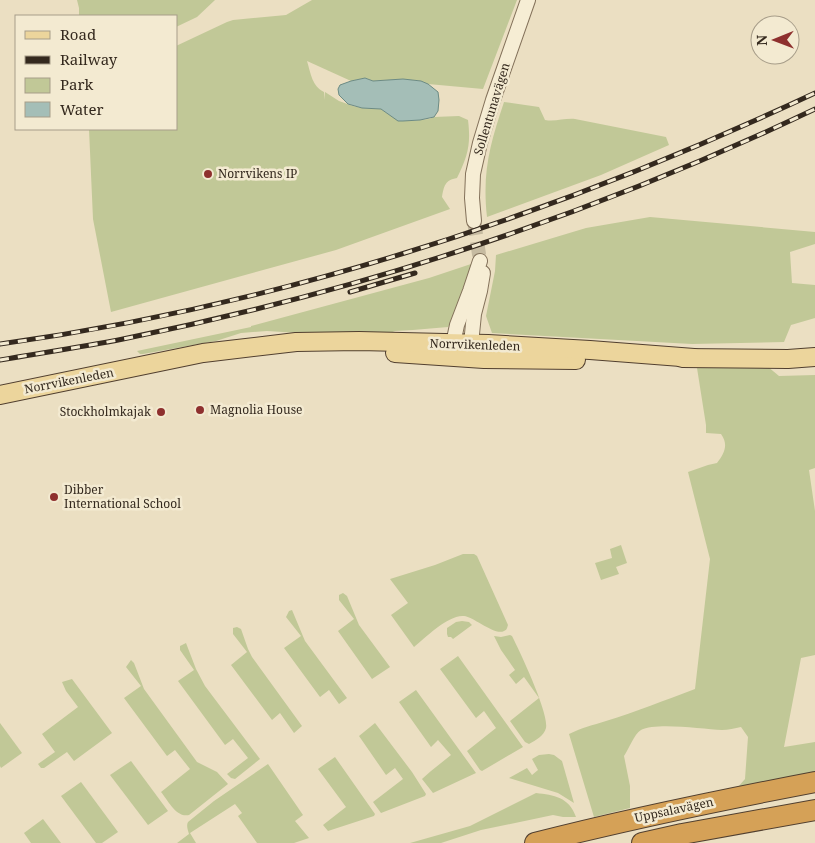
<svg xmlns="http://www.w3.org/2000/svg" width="815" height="843" font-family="'Noto Serif',serif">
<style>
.green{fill:#c1c897}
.water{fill:#a4beb7;stroke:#6c8b84}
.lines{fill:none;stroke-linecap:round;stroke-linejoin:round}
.minor-tunnel{stroke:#c6bba1;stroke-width:14;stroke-dasharray:14 7;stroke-linecap:butt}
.minor-casing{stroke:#83715a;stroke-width:16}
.major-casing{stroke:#513f2f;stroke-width:20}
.highway-casing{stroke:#513f2f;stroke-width:22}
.minor{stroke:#f6edd4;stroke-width:14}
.major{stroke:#ecd59c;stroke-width:18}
.highway{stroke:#d5a157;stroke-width:20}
.rail-casing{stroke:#34291e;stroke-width:5}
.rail{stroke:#f3ead1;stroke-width:3;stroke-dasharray:9;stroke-linecap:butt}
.poi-dot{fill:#8e302e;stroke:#f3ead1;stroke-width:2}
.labels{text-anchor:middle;stroke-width:5;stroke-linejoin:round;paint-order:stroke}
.street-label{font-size:12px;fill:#34291e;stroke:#f3ead1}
.poi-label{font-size:12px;fill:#34291e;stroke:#f3ead1;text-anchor:start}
</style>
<rect width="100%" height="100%" fill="#ebdfc2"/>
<g class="green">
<polygon points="77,0 215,0 197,17 176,27 176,16 79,16 79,8"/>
<path d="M 312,0 L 517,0 L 483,89 L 428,84 L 417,80 L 387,80 L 373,81 L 365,78 L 351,81 L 307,61 C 311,74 312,86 324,92 L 324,100 L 325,92 L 339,101 L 353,106 L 362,108 L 381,109 L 388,114 L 411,121 L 429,119 L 434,117 L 459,116 L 468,120 C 471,144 468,156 457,178 C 445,180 444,186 442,197 L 450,209 L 336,250 L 111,312 L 93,219 L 89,129 L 176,129 L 176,46 L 227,22 L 233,20 L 286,15 Z"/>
<path d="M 504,102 L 539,107 L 545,120 C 555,122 565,118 575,119 L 666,137 L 669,145 L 601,175 L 487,217 C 482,172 490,144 504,102 Z"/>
<polygon points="650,217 815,232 815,244 790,252 792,283 815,285 815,318 791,325 784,342 692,344 492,333 486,316 495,271 496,255 586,228"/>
<polygon points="474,263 456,313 448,327 413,330 395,331 390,333 299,333 267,331 241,333 216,341 143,354 140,354 137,351 251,327 251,326 429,278"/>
<path d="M 767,366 L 779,376 L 815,375 L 815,468 L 809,470 L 815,511 L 815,655 L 801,658 L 784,747 L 815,742 L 815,773 L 738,787 L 745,779 L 748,737 L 741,727 C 735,728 728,730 722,730 C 703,729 656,722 641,730 C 634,734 629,749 624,756 L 630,786 L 630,808 L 594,817 L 569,734 C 581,728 593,725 606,721 C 636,712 665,700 695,689 L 710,559 L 688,472 L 708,465 L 717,463 C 724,454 729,445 721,434 L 706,433 L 706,425 L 697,368 Z"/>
<polygon points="621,545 627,563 616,567 619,574 601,580 595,563 612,558 610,549"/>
<path d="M 463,554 L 474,554 L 477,556 L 508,625 C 507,628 507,630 504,631 C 495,636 474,617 464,616 C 449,614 425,638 414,647 L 391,615 L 408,603 L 390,579 L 435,565 Z"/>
<polygon points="343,593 347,596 359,625 390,667 372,679 338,631 354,619 339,600 339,595"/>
<polygon points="292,610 305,641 347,698 339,704 329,690 320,697 284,648 301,636 286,617 289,611"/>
<polygon points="462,621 469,622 472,625 453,639 451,637 448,637 447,634 447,628 456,622"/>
<polygon points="237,627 241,629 248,649 252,657 302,726 294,733 280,713 272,720 231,665 247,652 233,634 233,628"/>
<path d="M 510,635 L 512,636 C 520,652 549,713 546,728 C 544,736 536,740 529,744 L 525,742 L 510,721 L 539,698 L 524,677 L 516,684 L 509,675 L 515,670 L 501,650 L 494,636 L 501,637 Z"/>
<polygon points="186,643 196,669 205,686 260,759 235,779 231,778 227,774 248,758 233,739 225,745 178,681 194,670 180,650 180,646"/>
<polygon points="458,656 523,747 482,771 480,770 467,751 496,728 484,711 476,718 440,669"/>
<path d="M 131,660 L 134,663 L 144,689 L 197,762 L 217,772 L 228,784 L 189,815 C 176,818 168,800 161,792 L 190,769 L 175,750 L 167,756 L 124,698 L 141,686 L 126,667 Z"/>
<polygon points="72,679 112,733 74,761 67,752 44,768 41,768 38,764 55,752 42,734 78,707 66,691 62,682"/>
<polygon points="416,690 476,773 433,793 422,779 431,771 451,755 438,740 431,747 399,702"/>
<polygon points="0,723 22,753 1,768 0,766"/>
<polygon points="375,723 412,772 426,794 425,796 381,813 373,802 403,779 395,768 386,775 359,736"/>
<polygon points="549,754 554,755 562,761 574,803 558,793 509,778 527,768 532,775 538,770 532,759 539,755"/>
<polygon points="335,757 375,814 374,816 328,831 323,825 346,807 318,769"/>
<polygon points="131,761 168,811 148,825 110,775"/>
<path d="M 268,764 L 303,815 L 295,821 L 309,838 L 294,843 L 257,843 L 238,816 L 242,813 L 235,804 L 190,833 L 196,843 L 177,843 L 189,834 C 188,830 186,826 188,822 L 214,801 Z"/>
<polygon points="81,782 118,832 102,843 96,843 61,796"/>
<path d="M 536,793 C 554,795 569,797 576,817 L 563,817 L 553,815 L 481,830 L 441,843 L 410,843 L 470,826 Z"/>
<polygon points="43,819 61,843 31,843 24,833"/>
</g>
<polygon class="water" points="365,78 373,81 403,79 421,81 428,84 438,92 439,100 438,111 434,117 420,120 403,121 398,121 381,109 362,108 348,104 339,95 338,89 340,85 351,81"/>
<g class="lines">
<polyline class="minor-tunnel" points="474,221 480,261"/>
<g class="minor-casing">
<g id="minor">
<polyline points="474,221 472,198 473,174 480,143 493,100 528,0"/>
<polyline points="453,344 457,325 470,291 480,261"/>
<polyline points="471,344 474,314 480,291 483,273"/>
</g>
</g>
<g class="major-casing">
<g id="major">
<polyline points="395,353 484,359 576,360"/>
<polyline points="682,358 788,359 815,357"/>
<polyline points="0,395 203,353 296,342 359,341 488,344 590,350 694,358"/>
</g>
</g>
<g class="highway-casing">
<g id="highway">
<path d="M 535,843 C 628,819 721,800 815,782"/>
<polyline points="642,843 682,834 815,810"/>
</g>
</g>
<use href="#minor" class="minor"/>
<use href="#major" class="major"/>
<use href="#highway" class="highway"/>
<g class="rail-casing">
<g id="rail">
<polyline points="350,292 415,273"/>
<path d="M 0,344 C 283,305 557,214 815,93"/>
<path d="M 0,360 C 41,353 82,347 123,339 C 362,291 595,214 815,109"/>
</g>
</g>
<use href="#rail" class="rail"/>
</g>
<g class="poi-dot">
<circle cx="208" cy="174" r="5"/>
<circle cx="200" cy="410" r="5"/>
<circle cx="161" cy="412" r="5"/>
<circle cx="54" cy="497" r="5"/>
</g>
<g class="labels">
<g class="street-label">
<text transform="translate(492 109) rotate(-73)" y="4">Sollentunavägen</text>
<text transform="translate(475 345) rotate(2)" y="4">Norrvikenleden</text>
<text transform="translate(69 381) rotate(-11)" y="4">Norrvikenleden</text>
<text transform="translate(674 810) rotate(-12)" y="4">Uppsalavägen</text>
</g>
<g class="poi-label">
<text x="218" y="178">Norrvikens IP</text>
<text x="210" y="414">Magnolia House</text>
<text x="151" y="416" text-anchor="end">Stockholmkajak</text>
<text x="64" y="494">Dibber<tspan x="64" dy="14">International School</tspan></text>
</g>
</g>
<rect x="15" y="15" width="162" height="115" fill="#f3ead1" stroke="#a79d89"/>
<rect x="25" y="31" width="25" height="8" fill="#ecd59c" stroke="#a79d89"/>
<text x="60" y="40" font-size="15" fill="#34291e">Road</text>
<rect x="25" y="56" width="25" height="8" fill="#34291e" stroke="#a79d89"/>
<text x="60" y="65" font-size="15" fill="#34291e">Railway</text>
<rect x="25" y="78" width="25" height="15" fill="#c1c897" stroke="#a79d89"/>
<text x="60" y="90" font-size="15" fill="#34291e">Park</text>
<rect x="25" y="102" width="25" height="15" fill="#a4beb7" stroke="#a79d89"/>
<text x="60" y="115" font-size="15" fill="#34291e">Water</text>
<g transform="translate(775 40) rotate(269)"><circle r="24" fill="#f3ead1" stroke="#a79d89"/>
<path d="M0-4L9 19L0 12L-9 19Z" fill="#8e302e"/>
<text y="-8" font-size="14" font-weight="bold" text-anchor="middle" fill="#34291e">N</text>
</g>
</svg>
